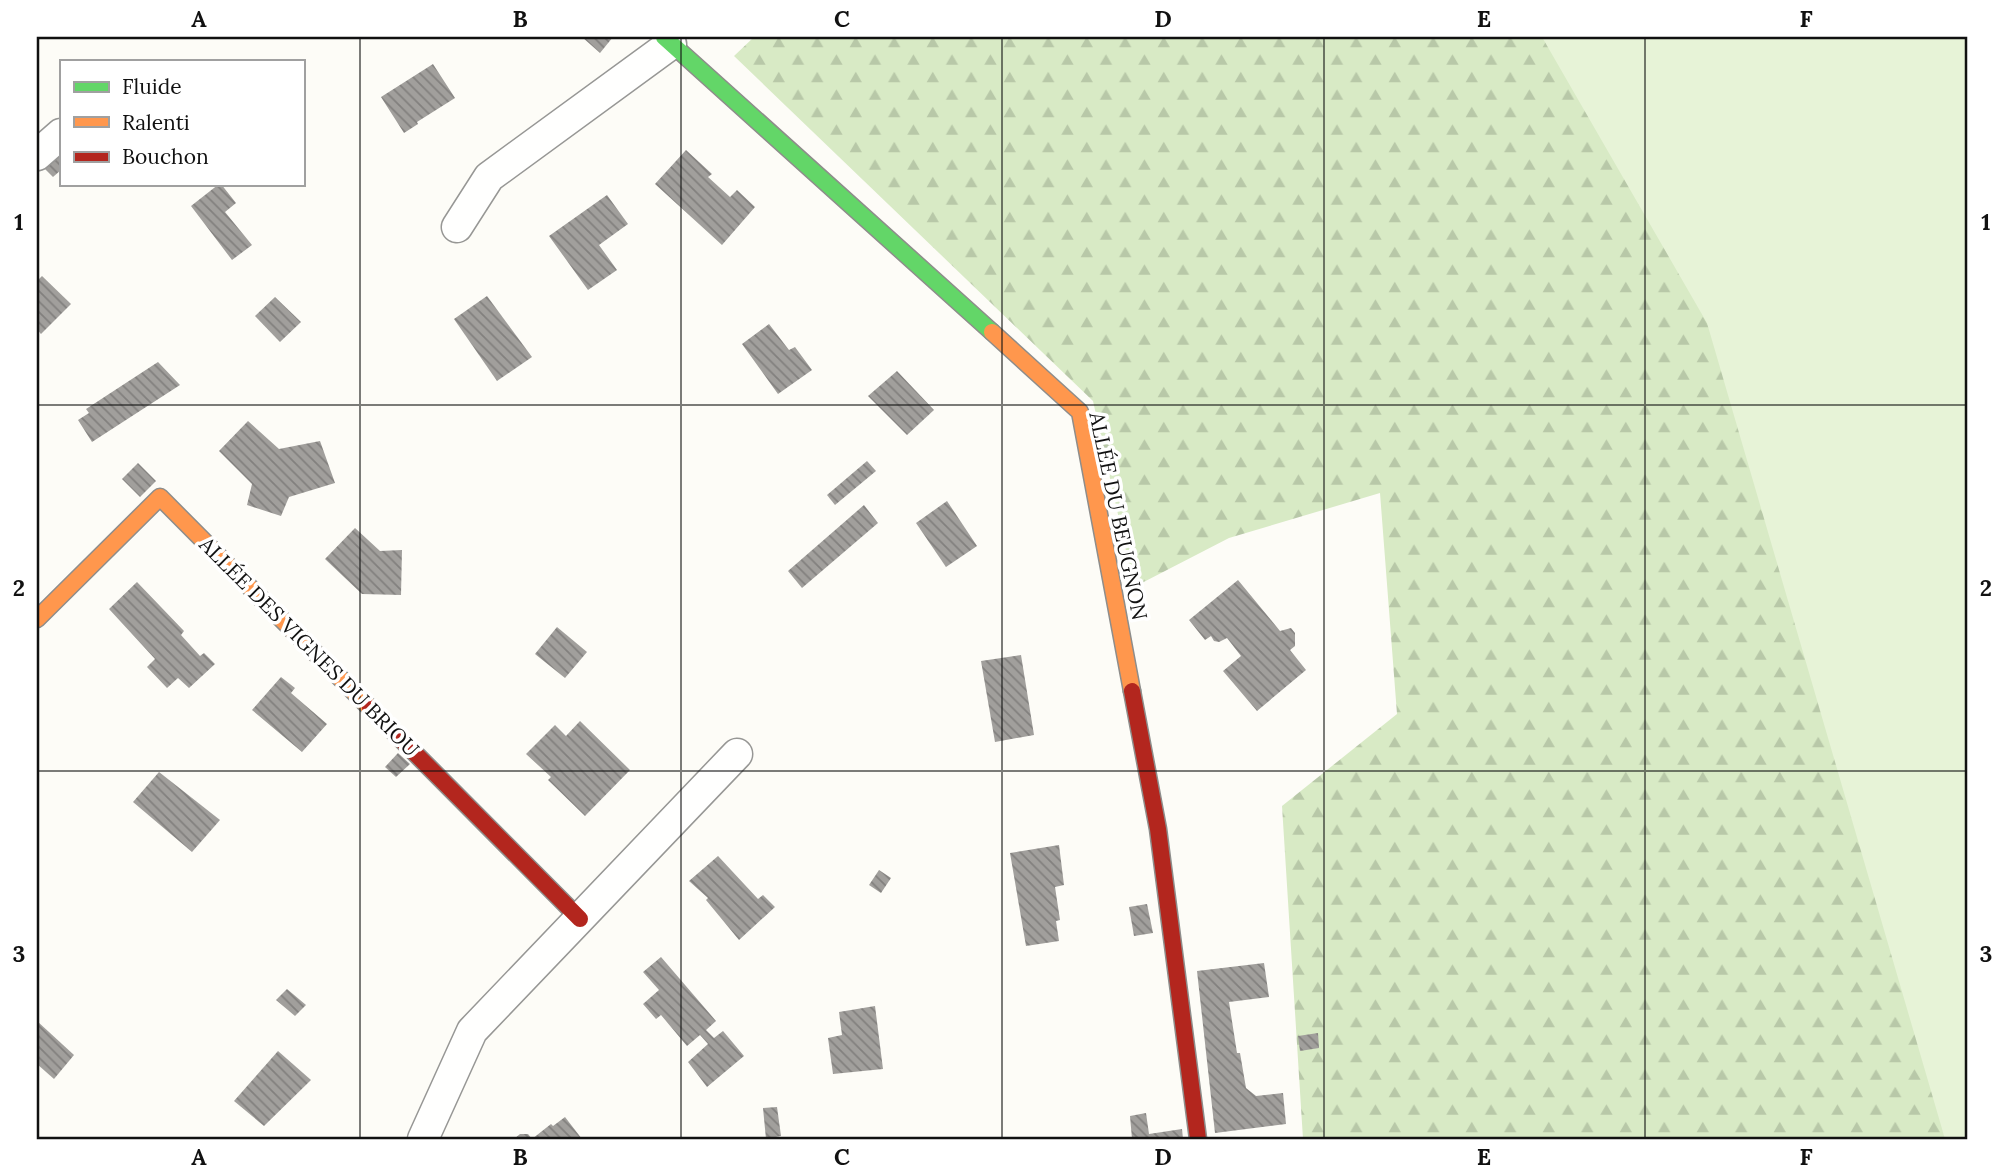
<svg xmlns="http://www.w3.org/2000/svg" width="2005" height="1176" font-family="Lora,serif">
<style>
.grass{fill:#e7f3d7}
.forest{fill:url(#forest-firs)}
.building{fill:url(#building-back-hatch)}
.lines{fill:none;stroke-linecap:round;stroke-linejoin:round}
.street-casing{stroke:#979795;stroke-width:33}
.fast-casing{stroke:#8e8d8b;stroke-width:19}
.slow-casing{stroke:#8e8d8b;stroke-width:19}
.jam-casing{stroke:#8e8d8b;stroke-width:19}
.street{stroke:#fffffe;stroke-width:30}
.fast{stroke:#63d668;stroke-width:16}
.slow{stroke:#ff974d;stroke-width:16}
.jam{stroke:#b3261e;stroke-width:16}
.grid{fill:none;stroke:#111;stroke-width:2;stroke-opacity:0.55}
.labels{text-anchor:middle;stroke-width:7;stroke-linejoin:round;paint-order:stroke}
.street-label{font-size:21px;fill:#111;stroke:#fff}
.neatline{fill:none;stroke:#111;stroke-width:2.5}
.grid-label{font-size:23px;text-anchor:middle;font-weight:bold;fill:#111}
</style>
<defs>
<pattern id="forest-firs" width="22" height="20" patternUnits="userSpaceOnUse" patternTransform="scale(1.75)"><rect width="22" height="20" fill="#d8eac5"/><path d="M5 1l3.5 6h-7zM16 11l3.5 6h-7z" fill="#b8c8a8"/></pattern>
<pattern id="building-back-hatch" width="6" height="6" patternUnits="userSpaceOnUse" patternTransform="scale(1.75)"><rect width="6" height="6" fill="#a19f9c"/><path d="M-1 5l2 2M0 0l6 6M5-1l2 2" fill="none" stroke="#82807e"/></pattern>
</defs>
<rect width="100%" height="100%" fill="#fdfcf7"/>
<polygon class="grass" points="1542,37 1968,37 1968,1139 1945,1139"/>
<polygon class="forest" points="754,37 1542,37 1707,323 1945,1139 1303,1139 1282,806 1397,714 1380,493 1229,538 1134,587 1093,401 734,56"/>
<g class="building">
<polygon points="582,37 613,37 600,53"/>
<polygon points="433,64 455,98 417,122 418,124 404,133 381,97"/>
<polygon points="686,150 712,174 708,177 730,197 737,190 755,207 722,245 655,184"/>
<polygon points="56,153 61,158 61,170 53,177 42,166"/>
<polygon points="219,184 221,184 236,203 225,212 252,245 232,260 191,206"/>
<polygon points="607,195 628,224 599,245 617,270 588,290 549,236"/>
<polygon points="42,276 71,304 41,334 37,329 37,281"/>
<polygon points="487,296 532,357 497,381 454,319"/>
<polygon points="275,297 301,322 280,342 255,316"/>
<polygon points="769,324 789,350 795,347 812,370 778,394 742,344"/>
<polygon points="158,362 180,385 92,442 78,420 89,413 86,409"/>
<polygon points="897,371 934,410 907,435 868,396"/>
<polygon points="248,421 279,449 320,441 335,483 289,497 281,516 247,505 252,484 219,451"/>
<polygon points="867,461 876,471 835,505 827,495"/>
<polygon points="138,463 156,481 140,497 122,479"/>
<polygon points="947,501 977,546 946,567 916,523"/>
<polygon points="864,505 878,523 802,588 788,571"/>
<polygon points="355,528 380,551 402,550 401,595 362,594 325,559"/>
<polygon points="1238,580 1280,631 1291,628 1295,633 1295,646 1290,650 1306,670 1257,711 1223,671 1241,656 1227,638 1219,642 1214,641 1211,636 1205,640 1189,620"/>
<polygon points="137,582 184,631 181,635 200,656 204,653 215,664 189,688 178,678 167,688 147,667 155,659 109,609"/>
<polygon points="557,627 587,652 565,678 535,654"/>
<polygon points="1021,655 1034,735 995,742 981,661"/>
<polygon points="281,677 295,688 291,693 327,724 302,752 252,710"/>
<polygon points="580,721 630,770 585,816 548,780 551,777 526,754 555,725 566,736"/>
<polygon points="398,753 410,764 396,777 385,767"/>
<polygon points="159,772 220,820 192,852 133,802"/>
<polygon points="1059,845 1064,885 1055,887 1060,920 1056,921 1059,941 1026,946 1010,853"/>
<polygon points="718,856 758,899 763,895 775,907 739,940 706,900 708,898 689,881"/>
<polygon points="879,870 891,878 881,893 869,885"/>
<polygon points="1147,904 1153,933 1134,936 1129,907"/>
<polygon points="661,957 716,1021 706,1030 714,1038 723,1031 744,1056 707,1087 688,1062 708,1044 700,1035 687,1046 661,1015 656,1019 643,1004 659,990 643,972"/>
<polygon points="1264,963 1269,997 1229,1002 1237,1053 1240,1053 1246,1088 1256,1096 1283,1093 1286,1124 1215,1133 1197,971"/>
<polygon points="287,989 306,1005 295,1016 276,1000"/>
<polygon points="875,1006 883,1069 833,1074 828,1038 842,1035 839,1012"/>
<polygon points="37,1021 74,1055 54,1079 37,1064"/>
<polygon points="1318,1033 1319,1048 1300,1051 1298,1036"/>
<polygon points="278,1051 311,1080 264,1126 234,1101"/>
<polygon points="777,1107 781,1136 766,1139 763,1108"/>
<polygon points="1146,1113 1149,1134 1182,1129 1183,1139 1132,1139 1130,1116"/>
<polygon points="565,1117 582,1139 514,1139 520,1134 528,1134 532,1139 551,1124 553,1126"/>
</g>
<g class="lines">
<g class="street-casing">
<g id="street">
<polyline points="37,155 61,134"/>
<polyline points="457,227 489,177 671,44"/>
<polyline points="423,1139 472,1031 737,754"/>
</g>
</g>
<g class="fast-casing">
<polyline id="fast" points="664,37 992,332"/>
</g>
<g class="slow-casing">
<g id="slow">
<polyline points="992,332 1080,412 1132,691"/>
<polyline points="37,619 160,497 370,708"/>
</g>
</g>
<g class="jam-casing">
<g id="jam">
<polyline points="1132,691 1158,829 1198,1139"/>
<polyline points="370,708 580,919"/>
</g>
</g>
<use href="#street" class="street"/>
<use href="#fast" class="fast"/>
<use href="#slow" class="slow"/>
<use href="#jam" class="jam"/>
</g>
<path class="grid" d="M 360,37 L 360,1139M 681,37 L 681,1139M 1002,37 L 1002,1139M 1324,37 L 1324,1139M 1645,37 L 1645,1139M 37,405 L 1968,405M 37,771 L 1968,771"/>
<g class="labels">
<g class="street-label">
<text transform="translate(1118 516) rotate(78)" y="7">ALLÉE DU BEUGNON</text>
<text transform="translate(309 647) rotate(45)" y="7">ALLÉE DES VIGNES DU BRIOU</text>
</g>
</g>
<rect width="2005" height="1176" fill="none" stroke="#ffffff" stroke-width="77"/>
<rect x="60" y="60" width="245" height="126" fill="#ffffff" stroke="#a0a0a0" stroke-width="2"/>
<rect x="74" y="82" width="35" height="10" fill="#63d668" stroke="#a0a0a0" stroke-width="2"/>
<text x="122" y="94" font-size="21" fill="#111111">Fluide</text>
<rect x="74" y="117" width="35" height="10" fill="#ff974d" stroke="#a0a0a0" stroke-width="2"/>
<text x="122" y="130" font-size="21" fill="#111111">Ralenti</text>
<rect x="74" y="152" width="35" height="10" fill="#b3261e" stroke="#a0a0a0" stroke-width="2"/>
<text x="122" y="164" font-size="21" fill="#111111">Bouchon</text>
<rect x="38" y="38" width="1928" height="1100" class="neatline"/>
<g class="grid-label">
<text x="199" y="27">A</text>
<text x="520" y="27">B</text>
<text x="842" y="27">C</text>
<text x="1163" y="27">D</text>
<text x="1484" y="27">E</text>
<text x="1806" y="27">F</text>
<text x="19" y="230">1</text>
<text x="1986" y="230">1</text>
<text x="19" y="596">2</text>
<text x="1986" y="596">2</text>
<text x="19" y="962">3</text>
<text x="1986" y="962">3</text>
<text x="199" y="1165">A</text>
<text x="520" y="1165">B</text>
<text x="842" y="1165">C</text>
<text x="1163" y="1165">D</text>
<text x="1484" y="1165">E</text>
<text x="1806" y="1165">F</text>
</g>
</svg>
